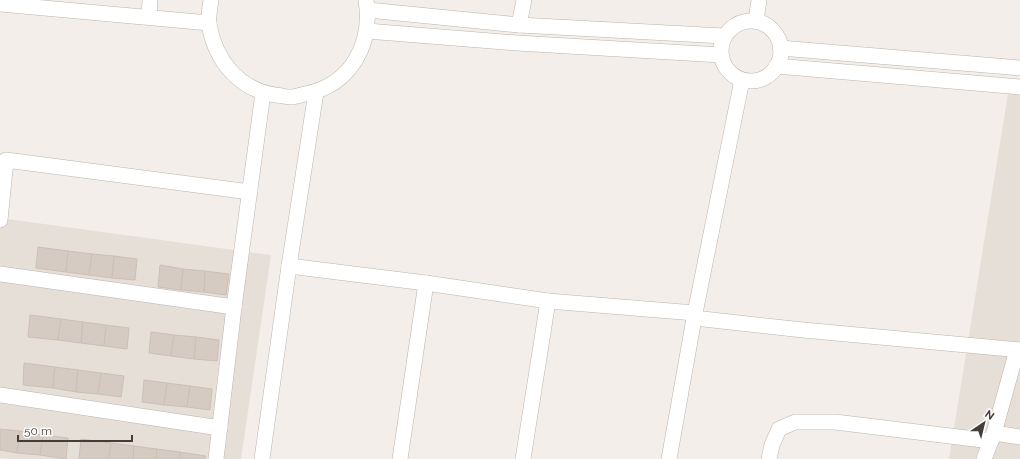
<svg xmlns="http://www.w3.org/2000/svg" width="1020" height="459" font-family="Raleway,sans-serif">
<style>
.residential{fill:#e6dfd8}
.building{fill:#d6cbc3;stroke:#cdbfb4}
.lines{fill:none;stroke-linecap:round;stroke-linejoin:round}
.minor-casing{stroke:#bdb4ac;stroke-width:16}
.minor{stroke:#fff;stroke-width:15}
</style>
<rect width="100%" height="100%" fill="#f3eee9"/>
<g class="residential">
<polygon points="1010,81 1020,83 1020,459 949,459"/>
<polygon points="0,218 271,255 241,459 9,459 0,458"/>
</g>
<g class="building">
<polygon points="38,247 68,251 66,272 36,268"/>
<polygon points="68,251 92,254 89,275 66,272"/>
<polygon points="92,254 114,256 112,278 89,275"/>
<polygon points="114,256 137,259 135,280 112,278"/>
<polygon points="160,265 183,269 181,290 158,287"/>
<polygon points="183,269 205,271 204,292 181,290"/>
<polygon points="205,271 229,274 226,295 204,292"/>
<polygon points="30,315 61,319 58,340 28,337"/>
<polygon points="61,319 83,322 81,343 58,340"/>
<polygon points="83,322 106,325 104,346 81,343"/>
<polygon points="106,325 129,328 127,349 104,346"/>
<polygon points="151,332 174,335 171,356 149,353"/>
<polygon points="174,335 196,337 194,359 171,356"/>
<polygon points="196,337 219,340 217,361 194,359"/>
<polygon points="24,363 55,367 53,388 23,385"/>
<polygon points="55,367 78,370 76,392 53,388"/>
<polygon points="78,370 101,373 98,394 76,392"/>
<polygon points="101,373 124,376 121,397 98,394"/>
<polygon points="144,380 167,383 164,405 142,402"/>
<polygon points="167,383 190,386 187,407 164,405"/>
<polygon points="190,386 212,389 210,410 187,407"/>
<polygon points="0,429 20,431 17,453 0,450"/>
<polygon points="20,431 43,435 40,455 17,453"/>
<polygon points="43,435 68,438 66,459 40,455"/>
<polygon points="81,439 111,443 109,459 79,459"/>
<polygon points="111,443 134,446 133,459 109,459"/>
<polygon points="134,446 157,449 156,459 133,459"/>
<polygon points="157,449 180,452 179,459 156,459"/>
<polygon points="180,452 206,456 205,459 179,459"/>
</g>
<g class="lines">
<g class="minor-casing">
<g id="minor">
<path d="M 211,0 C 210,8 208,17 209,24 C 215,60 238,89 275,95 C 280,95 285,97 290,97 C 295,97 300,95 305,94 C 351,85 373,44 366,0"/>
<polyline points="0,4 209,23"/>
<polyline points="368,10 519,25 724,36"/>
<polyline points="149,17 150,0"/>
<polyline points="756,21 759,0"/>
<circle cx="751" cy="51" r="30"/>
<polyline points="519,25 524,0"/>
<polyline points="367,31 517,43 721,55"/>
<polyline points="780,48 1020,68"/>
<polyline points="776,66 1020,87"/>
<polyline points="0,220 6,160 250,192"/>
<polyline points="289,266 426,283 548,301 695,313"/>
<polyline points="0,274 234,307"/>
<polyline points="694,318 803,330 1020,350"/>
<polyline points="1017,350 994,433 1020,437"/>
<polyline points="0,395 220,428"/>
<polyline points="216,459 234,307 263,93"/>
<polyline points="262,459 289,266 316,92"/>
<polyline points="400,459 426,283"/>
<polyline points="523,459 548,301"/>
<polyline points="669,459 695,313 742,80"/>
<polyline points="769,459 772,445 779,429 795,422 835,422 991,441"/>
<polyline points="984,459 994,433"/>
</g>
</g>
<use href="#minor" class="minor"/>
</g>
<g transform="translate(984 423) rotate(35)" stroke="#ffffff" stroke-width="3" paint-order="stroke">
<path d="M0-3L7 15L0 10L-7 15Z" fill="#453e38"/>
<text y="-6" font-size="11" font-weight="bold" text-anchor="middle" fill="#453e38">N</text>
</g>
<path d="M18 435v6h114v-6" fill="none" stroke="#453e38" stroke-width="2"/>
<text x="24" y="435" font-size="12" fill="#453e38" stroke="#ffffff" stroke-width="3" paint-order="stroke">50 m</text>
</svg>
